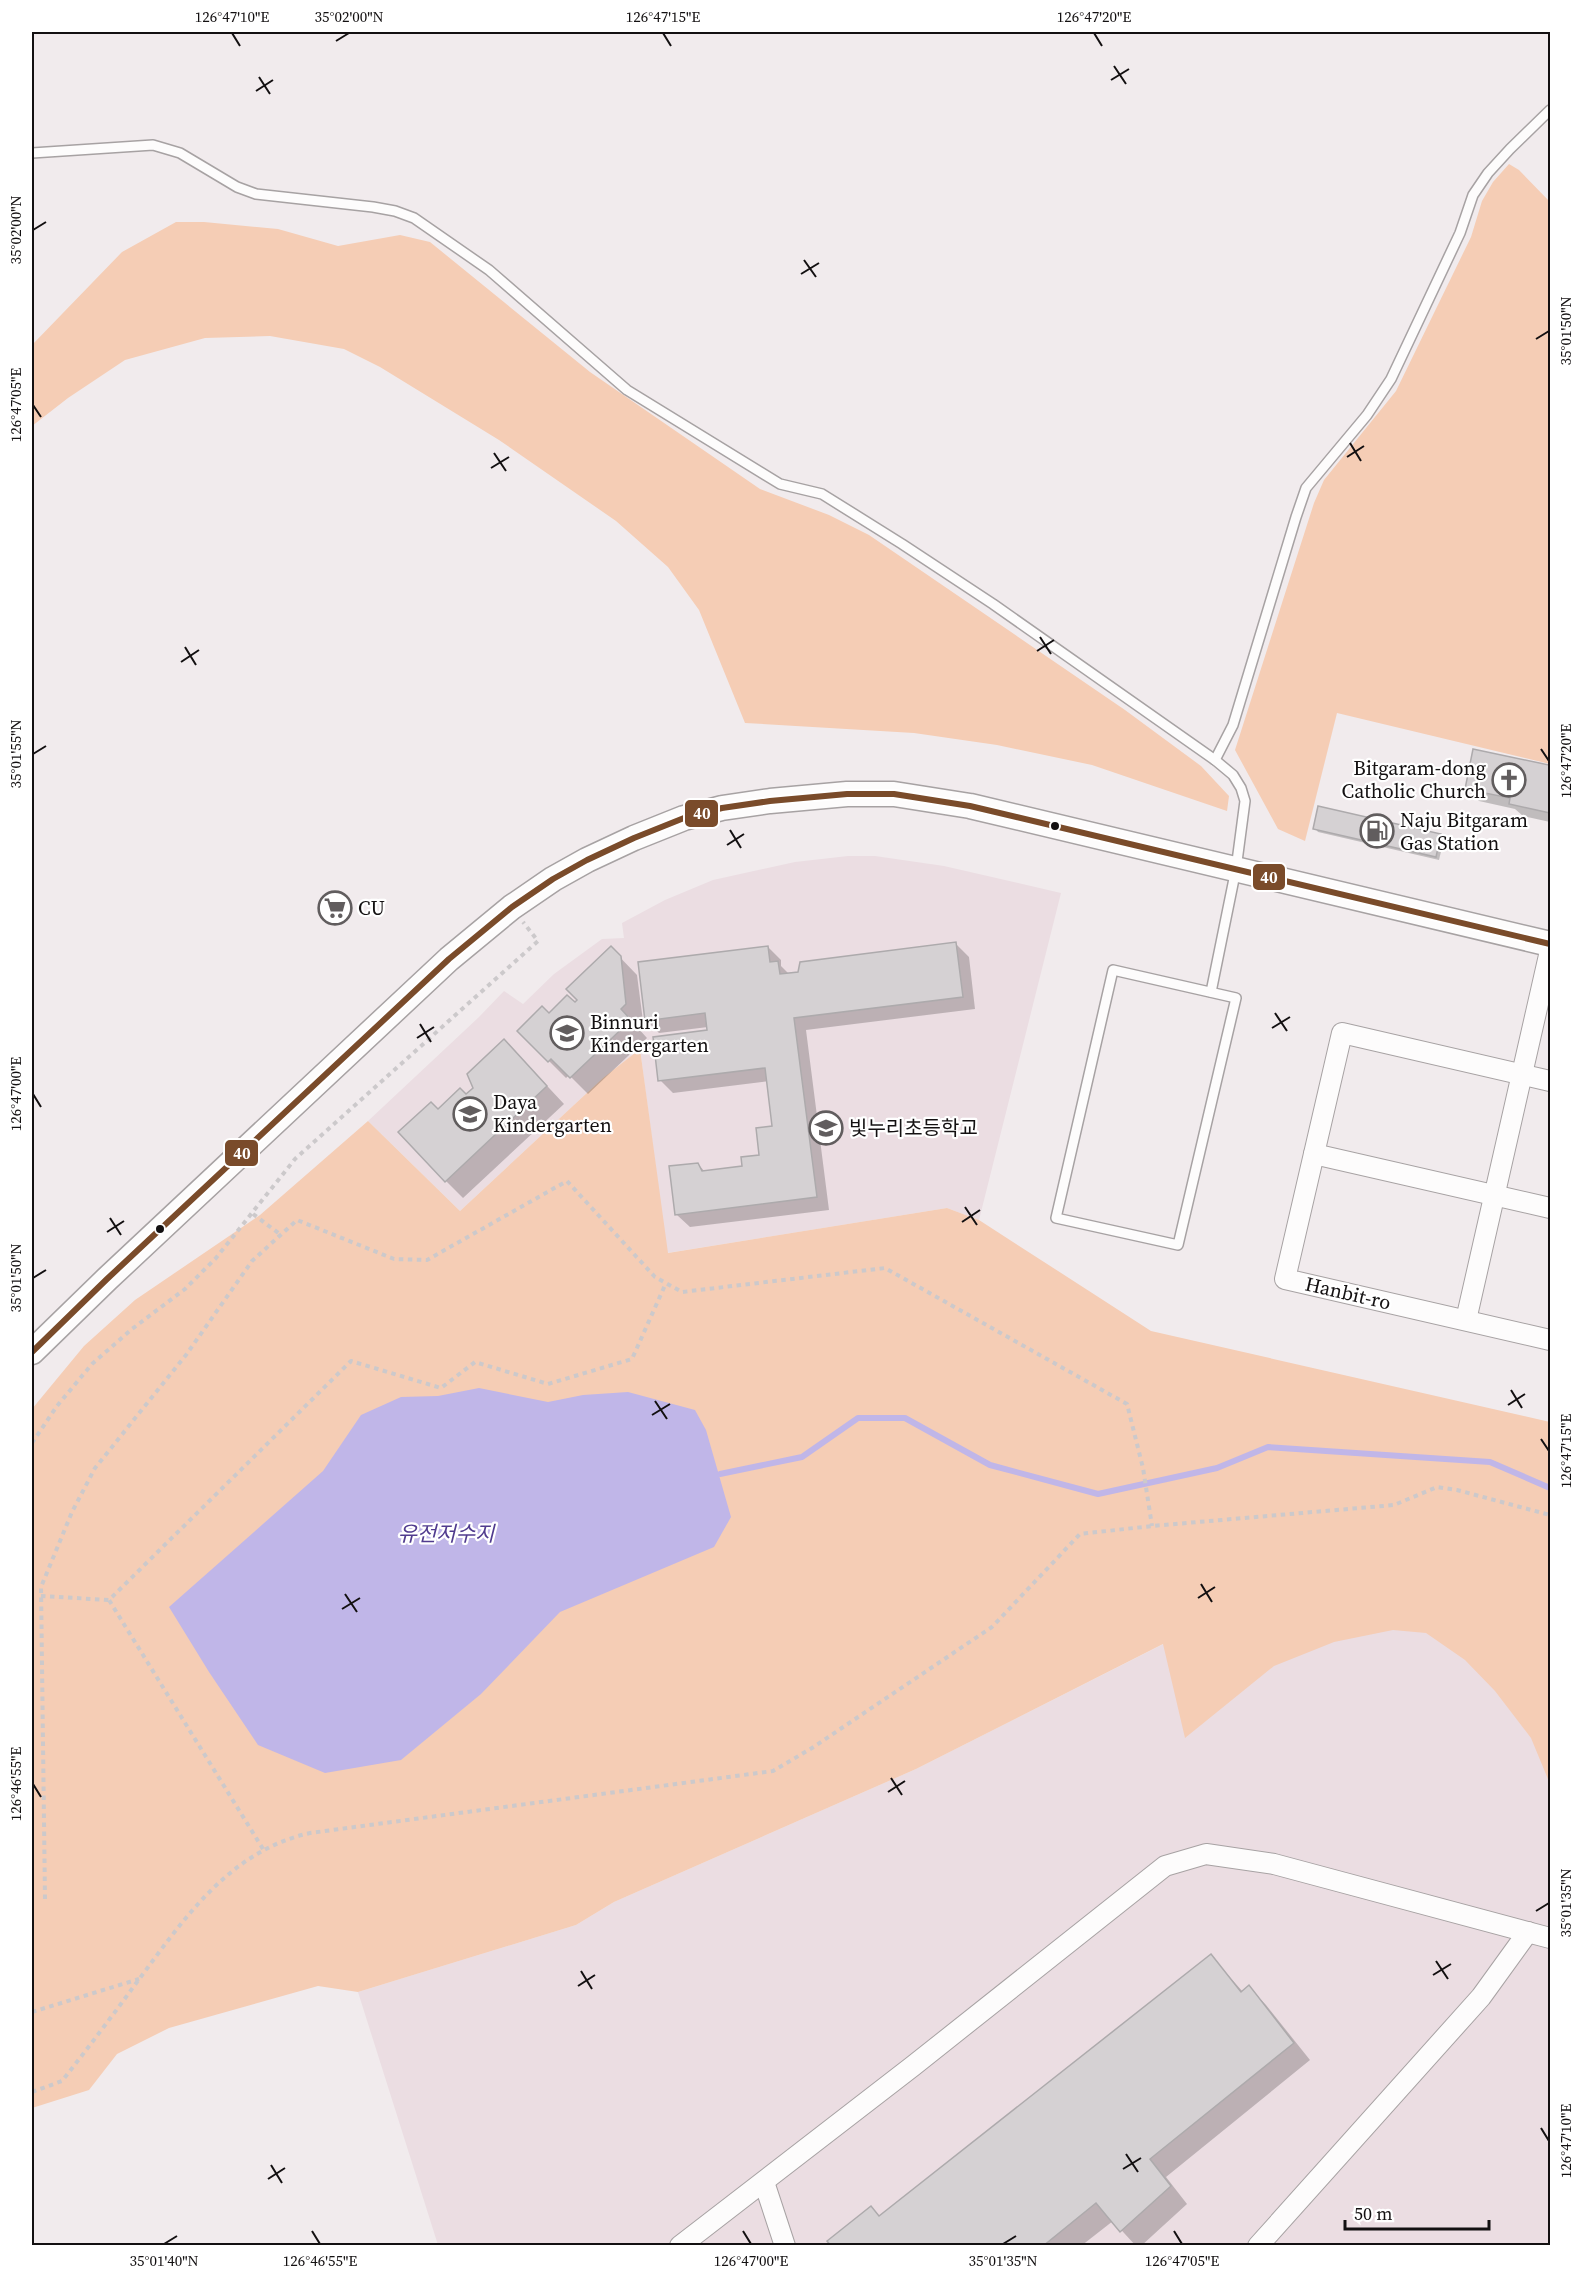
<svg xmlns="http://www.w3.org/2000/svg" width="1582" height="2277" font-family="'Source Serif 4','Noto Sans KR',serif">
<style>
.built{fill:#ebdde2}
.green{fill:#f5cdb5}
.water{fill:#c0b6e8}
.shadow{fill:#0003}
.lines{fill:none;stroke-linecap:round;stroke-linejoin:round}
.stream{stroke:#c0b6e8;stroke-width:6}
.building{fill:#d5d1d3;stroke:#adaaac;stroke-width:1.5}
.service-casing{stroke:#a7a2a3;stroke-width:12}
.minor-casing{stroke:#a7a2a3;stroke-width:22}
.tertiary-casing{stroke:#a7a2a3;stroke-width:27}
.path{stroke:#ccc9cb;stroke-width:4;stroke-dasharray:4.5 4.5;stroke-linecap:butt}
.service{stroke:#fdfcfc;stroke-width:9}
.minor{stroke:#fdfcfc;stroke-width:20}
.tertiary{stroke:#fdfcfc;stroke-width:24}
.bus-1-casing{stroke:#fff;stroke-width:10}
.bus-1{stroke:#7a4b2a;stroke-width:6}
.ticks{fill:none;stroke:#131011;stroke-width:2}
.bus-dot{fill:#131011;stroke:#fff;stroke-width:2}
.labels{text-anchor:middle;stroke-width:4.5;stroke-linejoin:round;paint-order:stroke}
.poi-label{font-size:20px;fill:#131011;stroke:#fff;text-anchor:start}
.street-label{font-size:20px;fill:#131011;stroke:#fff}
.water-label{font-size:21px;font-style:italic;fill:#503b8e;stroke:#fff}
.line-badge{stroke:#fff;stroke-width:2}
.badge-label{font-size:16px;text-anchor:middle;font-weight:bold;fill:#fff}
.neatline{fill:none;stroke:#131011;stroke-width:2}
.ticks-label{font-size:15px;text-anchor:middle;fill:#131011}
</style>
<rect width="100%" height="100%" fill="#f1ebed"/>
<g class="built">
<polygon points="848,856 875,856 944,866 1061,893 979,1220 947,1208 667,1253 640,1049 603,1078 460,1211 368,1121 479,1017 504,991 523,1004 554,974 602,939 624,938 622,923 665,900 713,880 795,862"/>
<polygon points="1336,1557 1550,1566 1550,2245 438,2245 358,1992 576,1925 614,1902 916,1769"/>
</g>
<g class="green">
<polygon points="1509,164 1519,170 1550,202 1550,764 1337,713 1305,841 1278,829 1235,750 1314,503 1324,480 1396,391 1471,237 1482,201 1493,182"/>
<polygon points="176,222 204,222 278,229 338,246 400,235 430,242 590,372 760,489 829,515 869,535 1125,710 1201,766 1229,796 1227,811 1092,765 997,745 914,733 745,723 699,610 668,567 616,521 499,440 380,367 344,349 270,336 205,338 125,360 68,398 32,426 32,345 122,252"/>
<polygon points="640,1049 668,1253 947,1208 979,1220 1151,1331 1550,1422 1550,1784 1531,1738 1495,1691 1465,1660 1426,1633 1393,1630 1334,1642 1274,1666 1185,1738 1163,1644 916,1769 614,1902 576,1925 358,1992 318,1986 169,2028 117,2054 89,2090 32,2108 32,1409 84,1346 135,1300 260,1215 368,1121 460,1211 603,1078"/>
</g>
<polygon class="water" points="479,1388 548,1402 583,1395 628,1392 695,1410 706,1430 731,1517 714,1547 560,1612 481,1694 401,1760 325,1773 258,1745 209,1672 169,1607 323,1471 361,1415 401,1397 438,1396"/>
<g class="shadow">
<polygon points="1549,767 1550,769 1550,822 1523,816 1515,809 1479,801 1466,788"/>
<polygon points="1315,828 1440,835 1444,839 1439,860 1318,832"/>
<polygon points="956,944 969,957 975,1009 806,1030 829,1210 690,1227 677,1215 698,1164 705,1172 744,1167 761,1156 774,1127 769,1081 673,1093 660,1080 708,1032 708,1027 659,1033 646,1020 768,947 781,960 781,966 789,974"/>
<polygon points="611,948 637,975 643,1021 637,1027 647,1038 588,1094 569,1075 566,1078 519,1031 575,1004"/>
<polygon points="521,1058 564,1104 463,1198 446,1181 438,1111 466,1096"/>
<polygon points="1211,1956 1243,1992 1249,1987 1266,2005 1310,2060 1166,2177 1187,2204 1141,2246 1136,2246 1113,2221 1081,2246 833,2246 871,2208 880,2217"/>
</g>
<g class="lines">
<polyline class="stream" points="720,1474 802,1457 858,1418 905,1418 990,1465 1098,1494 1217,1468 1268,1447 1490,1462 1550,1488"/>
</g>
<g class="building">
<polygon points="1473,749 1549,765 1550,813 1509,804 1510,798 1465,789"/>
<polygon points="1318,806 1441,834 1436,857 1313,829"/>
<polygon points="956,942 963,997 794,1018 817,1197 675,1215 669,1166 698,1163 702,1171 742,1166 741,1157 759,1155 756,1128 772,1126 765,1068 658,1081 653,1037 707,1030 705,1013 645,1021 638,962 768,946 770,962 778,961 780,974 798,972 800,962"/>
<polygon points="611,946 621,956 626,1004 621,1009 631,1020 570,1078 551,1059 548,1062 517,1031 542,1006 549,1013 567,995 575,1002 577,1000 566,989"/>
<polygon points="504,1039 547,1086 445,1182 398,1132 431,1102 438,1109 460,1088 466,1094 473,1088 467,1074"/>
<polygon points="1211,1954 1241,1992 1249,1985 1294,2043 1150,2159 1171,2186 1120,2232 1096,2203 1043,2246 831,2246 827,2241 871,2206 879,2216"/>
</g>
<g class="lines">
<g class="service-casing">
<g id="service">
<polyline points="32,153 153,145 180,153 237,187 256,194 373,207 395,211 414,218 489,270 627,390 780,484 822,494 902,544 993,604 1215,760 1233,775 1241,788 1245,801 1236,869 1211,992"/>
<polyline points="1215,760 1233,725 1296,517 1306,488 1367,415 1391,379 1460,233 1473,195 1488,173 1510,149 1550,110"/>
<polygon points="1113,970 1236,998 1178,1245 1056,1218"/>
</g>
</g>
<g class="minor-casing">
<g id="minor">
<polyline points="1550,1081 1342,1033 1285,1279 1550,1340"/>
<polyline points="1314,1154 1550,1208"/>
<polyline points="1466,1320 1550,951"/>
<polyline points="764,2182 785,2246"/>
<polyline points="680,2246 913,2066 1165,1866 1206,1854 1274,1864 1550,1938"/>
<polyline points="1258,2246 1481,1997 1528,1932"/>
</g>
</g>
<g class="tertiary-casing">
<polyline id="tertiary" points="32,1352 107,1279 449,959 512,907 553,879 587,860 634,838 684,818 722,808 770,801 847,794 894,794 970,806 1550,944"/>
</g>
<g class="path">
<polyline points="253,1214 281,1235"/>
<polyline points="32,1443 57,1406 92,1364 132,1329 185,1289 216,1258 295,1159 538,941 523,922"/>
<polyline points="41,1596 109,1600"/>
<polyline points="263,1849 109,1600 351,1361 441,1388 475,1362 548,1384 632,1359 666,1283"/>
<polyline points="45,1899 41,1587 72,1512 95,1468 186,1355 252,1261 297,1220 394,1259 427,1260 567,1181 655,1277 682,1292 885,1268 1127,1404 1143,1468 1152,1526"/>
<polyline points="32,2012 139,1979"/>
<path d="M 32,2092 L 62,2081 C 88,2048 113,2015 137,1982 C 184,1919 229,1851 310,1833 L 773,1771 L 812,1748 L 992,1627 L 1080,1534 L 1152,1526 L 1394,1505 L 1437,1487 L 1457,1490 L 1550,1515"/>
</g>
<use href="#service" class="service"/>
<use href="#minor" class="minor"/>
<use href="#tertiary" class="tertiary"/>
<g class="bus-1-casing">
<polyline id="bus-1" points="32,1352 107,1279 449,959 512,907 553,879 587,860 634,838 684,818 722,808 770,801 847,794 894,794 970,806 1550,944"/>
</g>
<use href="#bus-1" class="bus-1"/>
</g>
<path class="ticks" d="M 232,33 L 240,46M 663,33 L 671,46M 1094,33 L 1102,46M 336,41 L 349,33M 1114,66 L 1126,84M 259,77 L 270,94M 1111,80 L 1129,69M 256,91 L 273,80M 33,230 L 46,222M 804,260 L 816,277M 801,274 L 819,263M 1536,339 L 1549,331M 33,405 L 41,417M 1350,443 L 1361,461M 494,453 L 506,471M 1347,457 L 1364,446M 491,468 L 509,457M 1040,637 L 1051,654M 185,647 L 196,665M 1037,651 L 1054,640M 181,662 L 199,650M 1541,749 L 1549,761M 33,754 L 46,746M 730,830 L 741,848M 727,845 L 744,834M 1275,1013 L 1287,1031M 420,1024 L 431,1042M 1272,1028 L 1290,1017M 417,1038 L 434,1027M 33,1094 L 41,1107M 965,1207 L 977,1225M 110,1218 L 121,1235M 962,1222 L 980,1210M 107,1232 L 124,1221M 33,1278 L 46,1270M 1511,1390 L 1522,1408M 655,1401 L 667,1419M 1508,1405 L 1525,1394M 652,1415 L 670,1404M 1541,1439 L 1549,1451M 1201,1584 L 1212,1602M 345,1594 L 357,1612M 1198,1598 L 1215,1587M 342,1609 L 360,1598M 891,1778 L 902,1795M 33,1784 L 41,1797M 888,1792 L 905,1781M 1536,1911 L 1549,1903M 1436,1961 L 1448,1979M 581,1971 L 592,1989M 1433,1975 L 1451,1964M 578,1986 L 595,1975M 1541,2128 L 1549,2141M 1126,2154 L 1138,2172M 271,2165 L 282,2183M 1123,2169 L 1141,2158M 268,2179 L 285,2168M 312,2231 L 320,2244M 743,2231 L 751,2244M 1174,2231 L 1182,2244M 164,2244 L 177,2236M 1003,2244 L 1016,2236"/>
<defs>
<g id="church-ring" transform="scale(1.725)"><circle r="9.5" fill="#fff" stroke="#615d5e" stroke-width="1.5"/><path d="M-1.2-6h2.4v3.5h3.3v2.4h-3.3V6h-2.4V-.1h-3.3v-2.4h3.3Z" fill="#615d5e"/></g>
<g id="fuel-ring" transform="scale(1.725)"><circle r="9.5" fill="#fff" stroke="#615d5e" stroke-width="1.5"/><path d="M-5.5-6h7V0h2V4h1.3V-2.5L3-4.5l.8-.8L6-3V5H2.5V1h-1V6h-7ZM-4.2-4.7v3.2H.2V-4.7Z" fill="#615d5e"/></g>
<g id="supermarket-ring" transform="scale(1.725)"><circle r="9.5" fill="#fff" stroke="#615d5e" stroke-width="1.5"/><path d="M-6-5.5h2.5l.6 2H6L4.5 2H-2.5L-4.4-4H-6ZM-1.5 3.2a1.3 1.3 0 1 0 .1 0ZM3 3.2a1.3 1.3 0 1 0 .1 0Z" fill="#615d5e"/></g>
<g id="school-ring" transform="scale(1.725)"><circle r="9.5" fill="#fff" stroke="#615d5e" stroke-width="1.5"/><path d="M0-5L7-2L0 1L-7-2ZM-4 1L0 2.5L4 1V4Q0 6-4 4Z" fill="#615d5e"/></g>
</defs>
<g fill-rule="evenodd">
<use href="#church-ring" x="1509" y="780"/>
<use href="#fuel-ring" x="1377" y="831"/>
<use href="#supermarket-ring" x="335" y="908"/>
<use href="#school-ring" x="567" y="1033"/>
<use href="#school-ring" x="470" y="1114"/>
<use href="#school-ring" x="826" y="1128"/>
</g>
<g class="bus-dot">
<circle cx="1055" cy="826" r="5"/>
<circle cx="160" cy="1229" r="5"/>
</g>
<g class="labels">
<g class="poi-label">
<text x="1486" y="775" text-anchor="end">Bitgaram-dong<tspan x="1486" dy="23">Catholic Church</tspan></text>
<text x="1400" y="827">Naju Bitgaram<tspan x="1400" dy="23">Gas Station</tspan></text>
<text x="358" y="915">CU</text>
<text x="590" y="1029">Binnuri<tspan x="590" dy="23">Kindergarten</tspan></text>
<text x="493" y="1109">Daya<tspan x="493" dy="23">Kindergarten</tspan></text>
<text x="849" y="1135">빛누리초등학교</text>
</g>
<g class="street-label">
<text transform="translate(1348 1293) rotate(13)" y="7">Hanbit-ro</text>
</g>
<g class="water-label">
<text x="446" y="1541">유전저수지</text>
</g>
</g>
<g class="line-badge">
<rect x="684" y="799" width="35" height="29" rx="6" fill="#7a4b2a"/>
<rect x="1252" y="863" width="34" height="28" rx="6" fill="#7a4b2a"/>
<rect x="224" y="1139" width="35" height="28" rx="6" fill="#7a4b2a"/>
</g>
<g class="badge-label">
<text x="702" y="819">40</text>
<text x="1269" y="883">40</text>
<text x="242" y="1159">40</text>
</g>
<rect width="1582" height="2277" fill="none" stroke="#ffffff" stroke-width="66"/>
<path d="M1345 2220v9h144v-9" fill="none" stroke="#131011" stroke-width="3"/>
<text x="1354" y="2220" font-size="18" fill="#131011" stroke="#ffffff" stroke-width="4.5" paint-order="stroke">50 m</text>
<rect x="33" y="33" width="1516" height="2211" class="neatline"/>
<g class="ticks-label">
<text x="232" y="22">126°47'10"E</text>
<text x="349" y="22">35°02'00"N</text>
<text x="663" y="22">126°47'15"E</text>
<text x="1094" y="22">126°47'20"E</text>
<text transform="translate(16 230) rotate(-90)" y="5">35°02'00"N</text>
<text transform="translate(1566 331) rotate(-90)" y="5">35°01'50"N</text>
<text transform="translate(16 405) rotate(-90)" y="5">126°47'05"E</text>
<text transform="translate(16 754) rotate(-90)" y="5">35°01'55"N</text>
<text transform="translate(1566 761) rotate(-90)" y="5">126°47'20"E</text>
<text transform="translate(16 1094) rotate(-90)" y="5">126°47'00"E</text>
<text transform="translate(16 1278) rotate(-90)" y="5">35°01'50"N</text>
<text transform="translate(1566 1451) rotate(-90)" y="5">126°47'15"E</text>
<text transform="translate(16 1784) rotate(-90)" y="5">126°46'55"E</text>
<text transform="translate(1566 1903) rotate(-90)" y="5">35°01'35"N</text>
<text transform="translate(1566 2141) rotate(-90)" y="5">126°47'10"E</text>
<text x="164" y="2266">35°01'40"N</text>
<text x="320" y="2266">126°46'55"E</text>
<text x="751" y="2266">126°47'00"E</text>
<text x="1003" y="2266">35°01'35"N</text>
<text x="1182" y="2266">126°47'05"E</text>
</g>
</svg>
